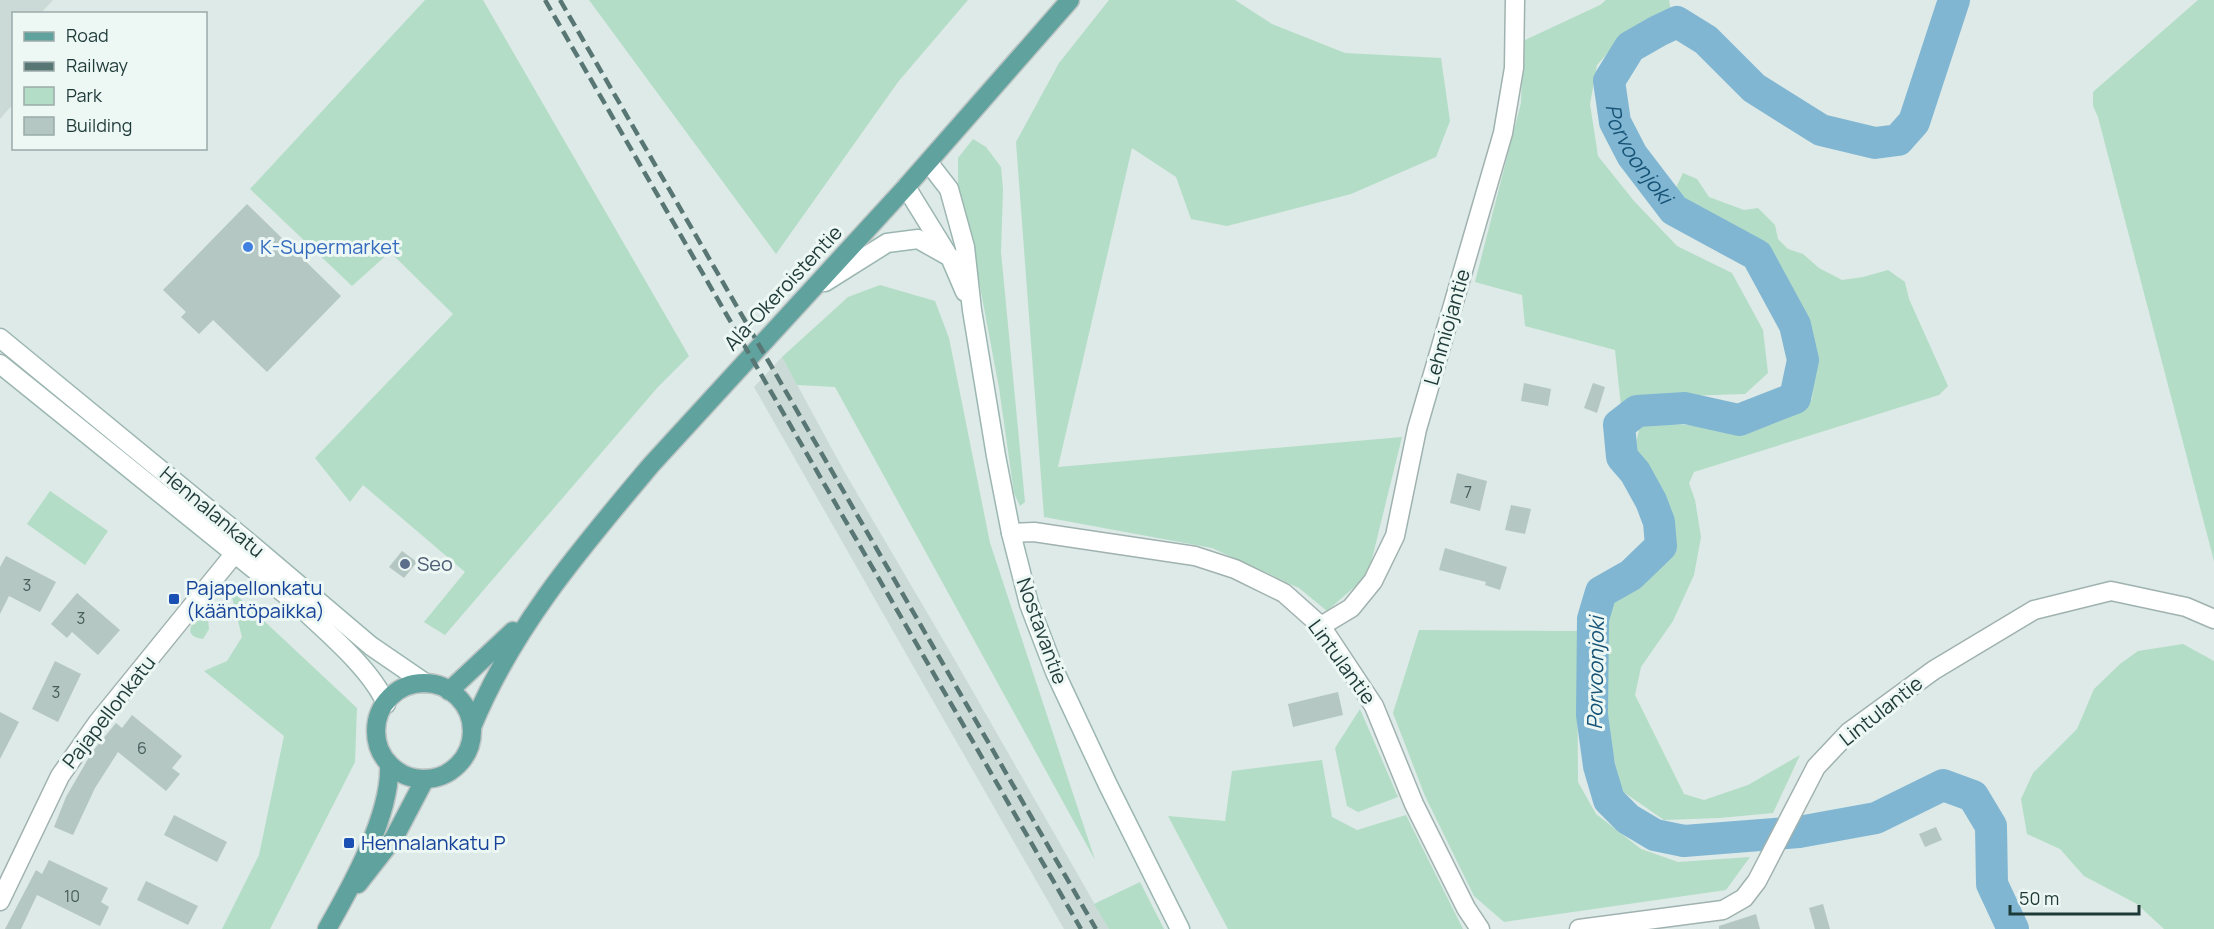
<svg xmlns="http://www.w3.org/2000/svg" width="2214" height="929" font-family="Manrope,sans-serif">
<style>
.built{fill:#cbdad6}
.green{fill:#b4ddc7}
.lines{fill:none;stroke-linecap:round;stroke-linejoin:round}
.river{stroke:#81b6d3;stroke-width:32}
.building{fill:#b5c7c3}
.street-casing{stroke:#a0b2af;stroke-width:21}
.secondary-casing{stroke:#9cb6b2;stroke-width:21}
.primary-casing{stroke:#bcc4c3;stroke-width:21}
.street{stroke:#fff;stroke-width:18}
.secondary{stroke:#fff;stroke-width:18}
.primary{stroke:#5fa29e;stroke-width:18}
.rail{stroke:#587674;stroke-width:4.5;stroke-dasharray:12 6;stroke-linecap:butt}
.shop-dot{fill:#3f7fe0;stroke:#edf7f4;stroke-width:2}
.service-dot{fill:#5c6f8a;stroke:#edf7f4;stroke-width:2}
.transit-dot{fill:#1a4fb4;stroke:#edf7f4;stroke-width:2}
.labels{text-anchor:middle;stroke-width:6;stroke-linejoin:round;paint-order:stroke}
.number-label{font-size:16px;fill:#445d5b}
.shop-label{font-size:20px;fill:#366cbe;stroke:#edf7f4;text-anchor:start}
.street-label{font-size:20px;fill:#1e3a38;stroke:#edf7f4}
.service-label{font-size:20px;fill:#4e5e75;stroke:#edf7f4;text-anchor:start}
.transit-label{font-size:20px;fill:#164399;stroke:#edf7f4;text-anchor:start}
.water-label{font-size:21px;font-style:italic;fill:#165477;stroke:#edf7f4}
</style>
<rect width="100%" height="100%" fill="#ddeae7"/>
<g class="built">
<polygon points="0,0 53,0 41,13 14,14 13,104 0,119"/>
<polygon points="782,357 844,471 952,655 1109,929 1064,929 917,673 754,387"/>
</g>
<g class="green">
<polygon points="425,0 483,0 689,356 657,388 445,635 424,622 465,572 363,485 350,502 315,458 453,314 390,252 352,286 250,189"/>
<polygon points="589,0 968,0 898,82 776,254"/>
<polygon points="1109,0 1235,0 1272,24 1345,53 1441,58 1450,121 1436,157 1351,194 1227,226 1191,219 1176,177 1132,148 1058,467 1402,437 1368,575 1327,611 1299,588 1212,548 1044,517 1016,142 1059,63"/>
<polygon points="1606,0 1669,0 1671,11 1621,38 1597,65 1590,104 1598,156 1634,201 1677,246 1732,273 1763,330 1768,373 1745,394 1651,397 1621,406 1615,350 1525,326 1522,295 1475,282 1521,103 1523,41 1600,5"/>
<polygon points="2198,0 2214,0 2214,561 2098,117 2093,106 2093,92"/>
<polygon points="973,139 986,147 1001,167 1003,189 1001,252 1025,502 1020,506 1014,493 999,388 973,249 958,187 958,158"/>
<polygon points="1683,173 1697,179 1709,197 1744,210 1758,208 1775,225 1778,239 1788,249 1803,254 1819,268 1842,280 1863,277 1888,270 1905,282 1909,299 1948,386 1939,395 1694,472 1689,483 1695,500 1701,537 1694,575 1673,621 1641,667 1635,695 1684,794 1704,800 1748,785 1800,755 1773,813 1720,818 1664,820 1622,791 1603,715 1608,617 1613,600 1634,591 1671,551 1672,516 1633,455 1641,422 1733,428 1812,399 1814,371 1802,313 1766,253 1672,196"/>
<polygon points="880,285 935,301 949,338 990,543 1095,860 835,387 797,385 782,357 848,297"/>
<polygon points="50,491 108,531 85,565 27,524"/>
<polygon points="230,589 357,708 355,762 270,929 222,929 259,855 284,736 204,671 227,661 242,637"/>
<path d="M 203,609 L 207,610 L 209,629 L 203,639 C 179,636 195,619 203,609 Z"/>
<polygon points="1419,630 1577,631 1578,782 1596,814 1641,849 1678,862 1750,857 1726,890 1504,922 1474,896 1425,796 1393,713"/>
<polygon points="2183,644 2214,661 2214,929 2164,929 2137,904 2084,876 2060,849 2027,834 2021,799 2033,773 2077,729 2094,689 2120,664 2138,651"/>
<polygon points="1360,709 1398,797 1358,812 1347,806 1335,748"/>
<polygon points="1322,760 1332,817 1357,830 1406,815 1463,929 1228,929 1168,816 1225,821 1232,771"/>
<polygon points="1140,882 1164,929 1109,929 1094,904"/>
</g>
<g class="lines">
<path class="river" id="s1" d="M 1954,0 L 1914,122 L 1898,140 L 1875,143 L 1821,130 L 1754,88 L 1706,40 L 1677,22 L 1658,31 L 1630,47 L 1609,81 L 1615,122 L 1632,155 L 1674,210 L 1757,255 L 1795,325 L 1803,360 L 1795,398 L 1739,420 L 1685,408 L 1637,411 L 1619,425 L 1622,457 L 1635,472 L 1651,501 L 1659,522 L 1661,546 L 1631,575 L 1601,592 L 1593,619 L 1592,715 L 1599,766 L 1609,800 L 1628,819 L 1655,835 L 1684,841 L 1799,832 L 1876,818 L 1943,785 L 1973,796 L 1991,826 L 1992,884 L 2013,929"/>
</g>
<g class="building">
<polygon points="247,204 341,296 267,372 213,320 199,334 181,317 186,312 163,290"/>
<polygon points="1524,383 1551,389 1548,406 1521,401"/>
<polygon points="1593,383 1605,387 1597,413 1584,408"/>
<polygon points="1457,473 1487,481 1480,511 1450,503"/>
<polygon points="1511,505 1531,509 1525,534 1505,530"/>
<polygon points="1445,548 1507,567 1500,590 1485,585 1486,582 1439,570"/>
<polygon points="402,551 417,562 404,578 389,567"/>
<polygon points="6,556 56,582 40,612 9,596 0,614 0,567"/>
<polygon points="77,593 120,630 98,655 72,632 67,638 51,624"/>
<polygon points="55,661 81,674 58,722 32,709"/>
<polygon points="1338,692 1343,715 1293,727 1288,704"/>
<polygon points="0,712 19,722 0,759"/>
<polygon points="132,715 182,756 172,768 180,774 166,791 118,752 95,788 73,835 54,827 66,797 92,752 116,723 122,728"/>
<polygon points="174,815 227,842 217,862 164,835"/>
<polygon points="1936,827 1942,840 1925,847 1919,834"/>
<polygon points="49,860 108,888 101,902 109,907 100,926 37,895 21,929 5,929 36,870 42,874"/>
<polygon points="146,881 198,906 188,925 137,900"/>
<polygon points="1823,904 1830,929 1815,929 1809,908"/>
<polygon points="1756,914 1760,929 1719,929 1719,926"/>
</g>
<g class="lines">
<g class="street-casing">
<g id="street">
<polyline points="1011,533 1034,532 1195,556 1235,569 1284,593 1321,626 1374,706 1414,804 1466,908 1480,929"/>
<polyline points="1321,626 1351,608 1373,581 1395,536 1417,429 1503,133 1514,68 1515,0"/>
<polyline points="0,901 60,776 98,722 244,542"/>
<polyline points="1579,929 1723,910 1744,898 1757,881 1816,767 1849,732 1934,670 2034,610 2111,591 2186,607 2214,619"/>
</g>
</g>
<g class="secondary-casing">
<g id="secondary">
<polyline points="928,162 949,189 965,247 972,310 996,456 1011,533 1029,604 1055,672 1108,785 1180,929"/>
<polyline points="906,187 946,252"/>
<polyline points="825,282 887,243 918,239 950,257 965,292"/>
<polyline points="0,338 246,540 371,646 425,683"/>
<path d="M 0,364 L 296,603 C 323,629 372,669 386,704"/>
</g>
</g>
<g class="primary-casing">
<g id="primary">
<circle cx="424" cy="731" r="48"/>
<polyline points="449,691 513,631"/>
<path d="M 472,727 C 513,627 582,547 651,465 L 906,187 L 1070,0"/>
<polyline points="358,884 394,838 425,779"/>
<path d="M 327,929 C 351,887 392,813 389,764"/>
</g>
</g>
<use href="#street" class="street"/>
<use href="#secondary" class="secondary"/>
<use href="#primary" class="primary"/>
<g class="rail">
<polyline points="545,0 1081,929"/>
<polyline points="560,0 1096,929"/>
</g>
</g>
<circle class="shop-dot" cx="248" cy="247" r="6"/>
<circle class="service-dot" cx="405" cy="564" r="6"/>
<g class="transit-dot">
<rect x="168" y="593" width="12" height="12" rx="3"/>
<rect x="343" y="837" width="12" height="12" rx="3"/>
</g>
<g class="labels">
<g class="number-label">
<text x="1468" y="498">7</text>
<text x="27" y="591">3</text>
<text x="81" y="624">3</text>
<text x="56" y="698">3</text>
<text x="142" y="754">6</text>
<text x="72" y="902">10</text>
</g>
<g class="shop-label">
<text x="260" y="254">K-Supermarket</text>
</g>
<g class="street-label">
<text transform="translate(783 288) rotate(-47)" y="7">Ala-Okeroistentie</text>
<text transform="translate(1447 327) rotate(-74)" y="7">Lehmiojantie</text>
<text transform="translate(212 512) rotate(40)" y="7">Hennalankatu</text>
<text transform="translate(1042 631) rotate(70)" y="7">Nostavantie</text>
<text transform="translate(1342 662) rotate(54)" y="7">Lintulantie</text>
<text transform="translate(1881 711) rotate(-38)" y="7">Lintulantie</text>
<text transform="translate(109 712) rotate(-52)" y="7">Pajapellonkatu</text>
</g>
<g class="service-label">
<text x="417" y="571">Seo</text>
</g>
<g class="transit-label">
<text x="186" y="595">Pajapellonkatu<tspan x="186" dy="23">(kääntöpaikka)</tspan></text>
<text x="361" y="850">Hennalankatu P</text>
</g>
<g class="water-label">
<text dy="7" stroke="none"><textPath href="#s1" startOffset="586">Porvoonjoki</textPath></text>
<text transform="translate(1596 673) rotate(-89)" y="7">Porvoonjoki</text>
</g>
</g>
<rect x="12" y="12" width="195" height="138" fill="#edf7f4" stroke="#9aaba9" stroke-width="1.5"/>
<rect x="24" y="32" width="30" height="9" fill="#5fa29e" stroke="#9aaba9" stroke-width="1.5"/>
<text x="66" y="42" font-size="18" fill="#1e3a38">Road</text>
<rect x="24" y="62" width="30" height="9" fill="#587674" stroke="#9aaba9" stroke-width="1.5"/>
<text x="66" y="72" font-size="18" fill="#1e3a38">Railway</text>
<rect x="24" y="87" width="30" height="18" fill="#b4ddc7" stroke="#9aaba9" stroke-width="1.5"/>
<text x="66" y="102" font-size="18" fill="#1e3a38">Park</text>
<rect x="24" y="117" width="30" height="18" fill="#b5c7c3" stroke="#9aaba9" stroke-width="1.5"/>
<text x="66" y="132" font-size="18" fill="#1e3a38">Building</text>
<path d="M2010 905v9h129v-9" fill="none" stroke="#1e3a38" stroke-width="3"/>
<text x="2019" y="905" font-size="18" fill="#1e3a38" stroke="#edf7f4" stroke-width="4.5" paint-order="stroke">50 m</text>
</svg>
